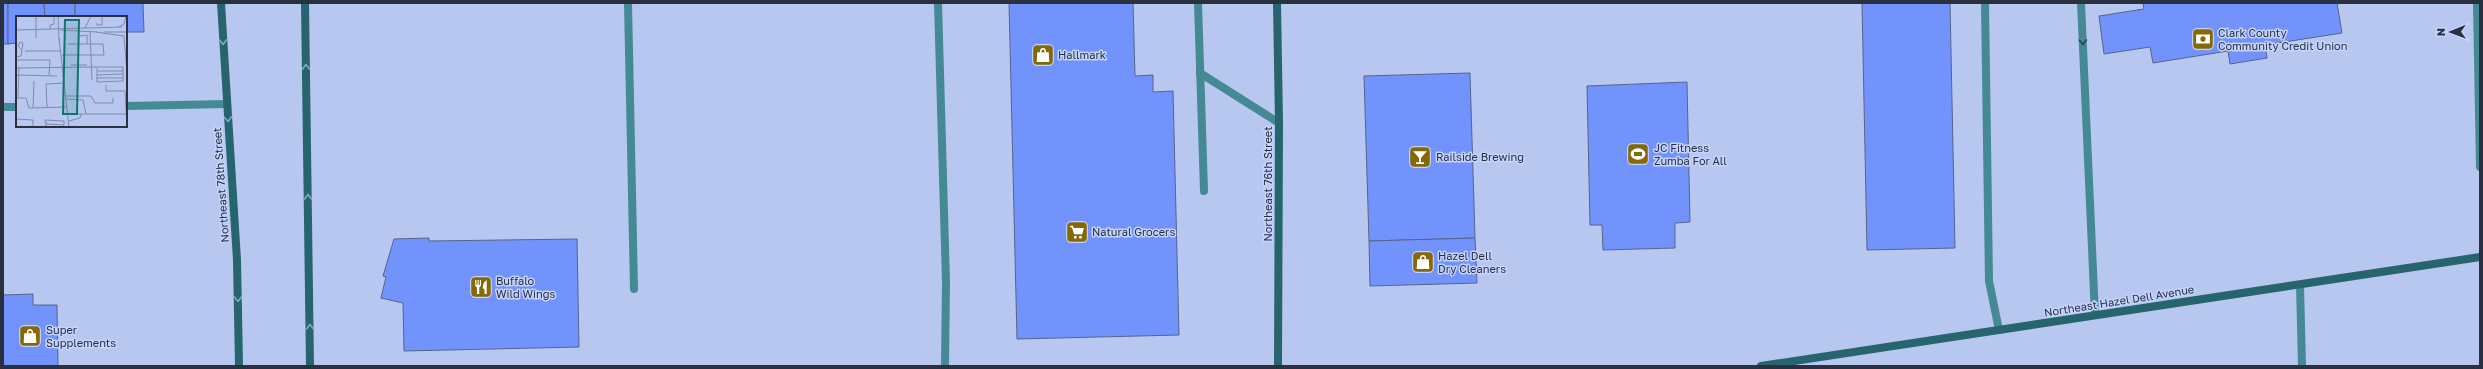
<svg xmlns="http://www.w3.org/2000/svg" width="2483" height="369" font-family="'Golos Text',sans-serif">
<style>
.building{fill:#7393fc;stroke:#576489}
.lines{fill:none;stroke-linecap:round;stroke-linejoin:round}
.lane{stroke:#448994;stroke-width:8}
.street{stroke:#448994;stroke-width:8}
.secondary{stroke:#26646e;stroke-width:8}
.oneway{stroke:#85a7c4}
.oneway2{stroke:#2f4251}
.labels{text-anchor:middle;stroke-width:3;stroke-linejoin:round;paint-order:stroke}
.poi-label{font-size:11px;fill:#2a3040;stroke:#c4d4fe;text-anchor:start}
.street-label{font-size:11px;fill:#2a3040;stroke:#c4d4fe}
.inset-road{fill:none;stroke:#7f8baa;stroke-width:1}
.view{fill:#0f766e;fill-opacity:0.15;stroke:#0f766e;stroke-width:2}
.inset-edge{fill:none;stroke:#2a3040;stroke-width:2}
</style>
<rect width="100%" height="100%" fill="#b7c7f0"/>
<g class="building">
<rect x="3" y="3" width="5" height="41"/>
<polygon points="8,3 44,3 45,17 17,17 17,43 8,44"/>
<polygon points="44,3 75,3 75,17 45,17"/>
<polygon points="75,3 143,3 144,32 126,32 126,17 75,17"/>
<polygon points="1009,3 1133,3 1135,76 1153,75 1153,92 1173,91 1179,335 1017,339"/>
<polygon points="1862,3 1950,3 1955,248 1867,250"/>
<polygon points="2143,3 2337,3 2342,33 2265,45 2267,58 2230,64 2228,51 2153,63 2150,47 2104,54 2099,16 2144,9"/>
<polygon points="1470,73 1475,238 1369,241 1364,76"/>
<polygon points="1687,82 1690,222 1675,223 1675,248 1603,250 1602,225 1590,225 1587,86"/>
<polygon points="429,238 429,241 577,239 579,347 404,351 403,303 381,298 386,277 383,276 394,239"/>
<polygon points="1475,238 1477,283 1370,286 1369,241"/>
<polygon points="33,294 33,305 57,305 58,366 3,366 3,295"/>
</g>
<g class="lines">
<g class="lane">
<polyline points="628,3 634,289"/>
<polyline points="938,3 946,282 945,366"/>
<polyline points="1198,3 1204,191"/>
<polyline points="1985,3 1989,281 1999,330"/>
<polyline points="2081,3 2095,315"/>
<polyline points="1200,73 1279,123"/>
<polyline points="126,106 227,104"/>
<polyline points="3,107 17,107"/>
</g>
<g class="street">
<polyline points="2477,3 2480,167"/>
<polyline points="2300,285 2302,366"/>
</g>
<g class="secondary">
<polyline points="221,3 237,260 239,366"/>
<polyline points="305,3 310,366"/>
<polyline points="1277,3 1279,123 1278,366"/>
<polyline points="1761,366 2480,257"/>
</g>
</g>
<defs><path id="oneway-chevron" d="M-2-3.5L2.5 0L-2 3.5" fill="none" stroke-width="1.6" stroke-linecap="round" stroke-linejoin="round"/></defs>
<g class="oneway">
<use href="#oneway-chevron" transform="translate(223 42) rotate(88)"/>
<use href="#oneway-chevron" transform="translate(306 67) rotate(-91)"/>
<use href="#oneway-chevron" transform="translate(228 119) rotate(86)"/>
<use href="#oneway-chevron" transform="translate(308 197) rotate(-91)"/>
<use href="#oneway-chevron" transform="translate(238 299) rotate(89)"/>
<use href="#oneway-chevron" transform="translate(310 327) rotate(-91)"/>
</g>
<use class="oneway2" href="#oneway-chevron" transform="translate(2083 42) rotate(87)"/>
<defs>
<g id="bank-square" transform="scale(1.15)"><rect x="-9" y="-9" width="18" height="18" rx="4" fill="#866904" stroke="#c4d4fe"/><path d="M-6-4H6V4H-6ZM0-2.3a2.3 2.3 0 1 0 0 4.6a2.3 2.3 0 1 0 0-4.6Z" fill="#fff"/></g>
<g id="shop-square" transform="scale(1.15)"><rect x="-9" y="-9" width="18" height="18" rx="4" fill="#866904" stroke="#c4d4fe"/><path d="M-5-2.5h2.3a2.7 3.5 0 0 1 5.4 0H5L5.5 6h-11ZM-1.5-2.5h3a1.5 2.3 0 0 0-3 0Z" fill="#fff"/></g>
<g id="stadium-square" transform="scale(1.15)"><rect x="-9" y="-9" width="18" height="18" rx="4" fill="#866904" stroke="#c4d4fe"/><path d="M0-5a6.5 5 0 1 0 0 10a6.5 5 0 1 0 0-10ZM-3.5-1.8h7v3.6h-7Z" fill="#fff"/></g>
<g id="bar-square" transform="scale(1.15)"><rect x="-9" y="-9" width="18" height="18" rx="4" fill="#866904" stroke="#c4d4fe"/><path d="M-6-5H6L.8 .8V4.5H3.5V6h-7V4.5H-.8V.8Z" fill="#fff"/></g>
<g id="supermarket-square" transform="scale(1.15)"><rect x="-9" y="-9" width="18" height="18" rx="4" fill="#866904" stroke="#c4d4fe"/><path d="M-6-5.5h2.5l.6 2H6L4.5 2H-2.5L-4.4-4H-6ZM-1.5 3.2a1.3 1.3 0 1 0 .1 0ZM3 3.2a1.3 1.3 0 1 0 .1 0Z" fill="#fff"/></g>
<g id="restaurant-square" transform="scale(1.15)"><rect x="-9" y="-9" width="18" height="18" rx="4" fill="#866904" stroke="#c4d4fe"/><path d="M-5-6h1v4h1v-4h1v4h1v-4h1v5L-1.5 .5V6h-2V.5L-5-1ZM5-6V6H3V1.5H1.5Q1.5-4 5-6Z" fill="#fff"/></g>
</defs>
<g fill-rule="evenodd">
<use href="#bank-square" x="2203" y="39"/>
<use href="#shop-square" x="1043" y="55"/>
<use href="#stadium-square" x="1638" y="154"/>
<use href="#bar-square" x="1420" y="157"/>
<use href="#supermarket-square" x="1077" y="232"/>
<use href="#shop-square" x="1423" y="262"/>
<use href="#restaurant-square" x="481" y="287"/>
<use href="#shop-square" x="30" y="336"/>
</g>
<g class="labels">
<g class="poi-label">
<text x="2218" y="37">Clark County<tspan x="2218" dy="13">Community Credit Union</tspan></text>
<text x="1058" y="59">Hallmark</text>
<text x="1654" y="152">JC Fitness<tspan x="1654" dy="13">Zumba For All</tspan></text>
<text x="1436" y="161">Railside Brewing</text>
<text x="1092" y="236">Natural Grocers</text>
<text x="1438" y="260">Hazel Dell<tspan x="1438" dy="13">Dry Cleaners</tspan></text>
<text x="496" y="285">Buffalo<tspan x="496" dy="13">Wild Wings</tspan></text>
<text x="46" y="334">Super<tspan x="46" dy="13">Supplements</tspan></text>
</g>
<g class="street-label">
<text transform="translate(1268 184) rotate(-90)" y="4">Northeast 76th Street</text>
<text transform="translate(221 185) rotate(-94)" y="4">Northeast 78th Street</text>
<text transform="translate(2119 301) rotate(-9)" y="4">Northeast Hazel Dell Avenue</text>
</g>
</g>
<g transform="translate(16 16)">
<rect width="111" height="111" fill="#b7c7f0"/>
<path class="inset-road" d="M 42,0 L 43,25M 81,7 L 81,9 L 86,9 L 86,0M 103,11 L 108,8 L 110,0M 69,12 L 75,0M 34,13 L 34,9 L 38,8 L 38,0M 0,14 L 106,11M 44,14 L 81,16M 74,15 L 76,64M 80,16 L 108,20 L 111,57M 88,16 L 111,16M 64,20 L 71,19 L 71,28M 20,22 L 20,0M 43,22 L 53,111M 9,35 L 44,35M 46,39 L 88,39 L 87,28 L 52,28M 0,41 L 5,40 L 7,27 L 4,26 L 2,30 L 5,33M 0,44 L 34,44 L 33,59M 55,49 L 71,49M 74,51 L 107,51 L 107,65 L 81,66 L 81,52M 0,52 L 74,51M 81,55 L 107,55M 0,59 L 41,60M 81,59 L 107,58M 81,62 L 107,62M 90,69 L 90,75 L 109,75 L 111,111M 50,80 L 75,80 L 79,87 L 97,87 L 97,82M 2,81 L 3,52M 0,82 L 10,82 L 13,92 L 51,91M 50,83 L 67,84 L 70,98M 31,91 L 30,68 L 48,67M 17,92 L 18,65M 52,98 L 111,98M 0,103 L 17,104 L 17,111M 53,105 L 64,102 L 65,98M 30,108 L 48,109 L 48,105 L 29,104 L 30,108 L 30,111"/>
<path class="view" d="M 49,4 L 63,4 L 61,98 L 47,98 Z"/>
<rect width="111" height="111" class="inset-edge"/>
</g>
<rect width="2483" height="369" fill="none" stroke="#2a3040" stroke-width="8"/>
<g transform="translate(2451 32) rotate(269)" stroke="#c4d4fe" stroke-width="3" paint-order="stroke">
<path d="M0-3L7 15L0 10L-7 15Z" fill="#2a3040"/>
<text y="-6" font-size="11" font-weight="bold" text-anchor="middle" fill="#2a3040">N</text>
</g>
</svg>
